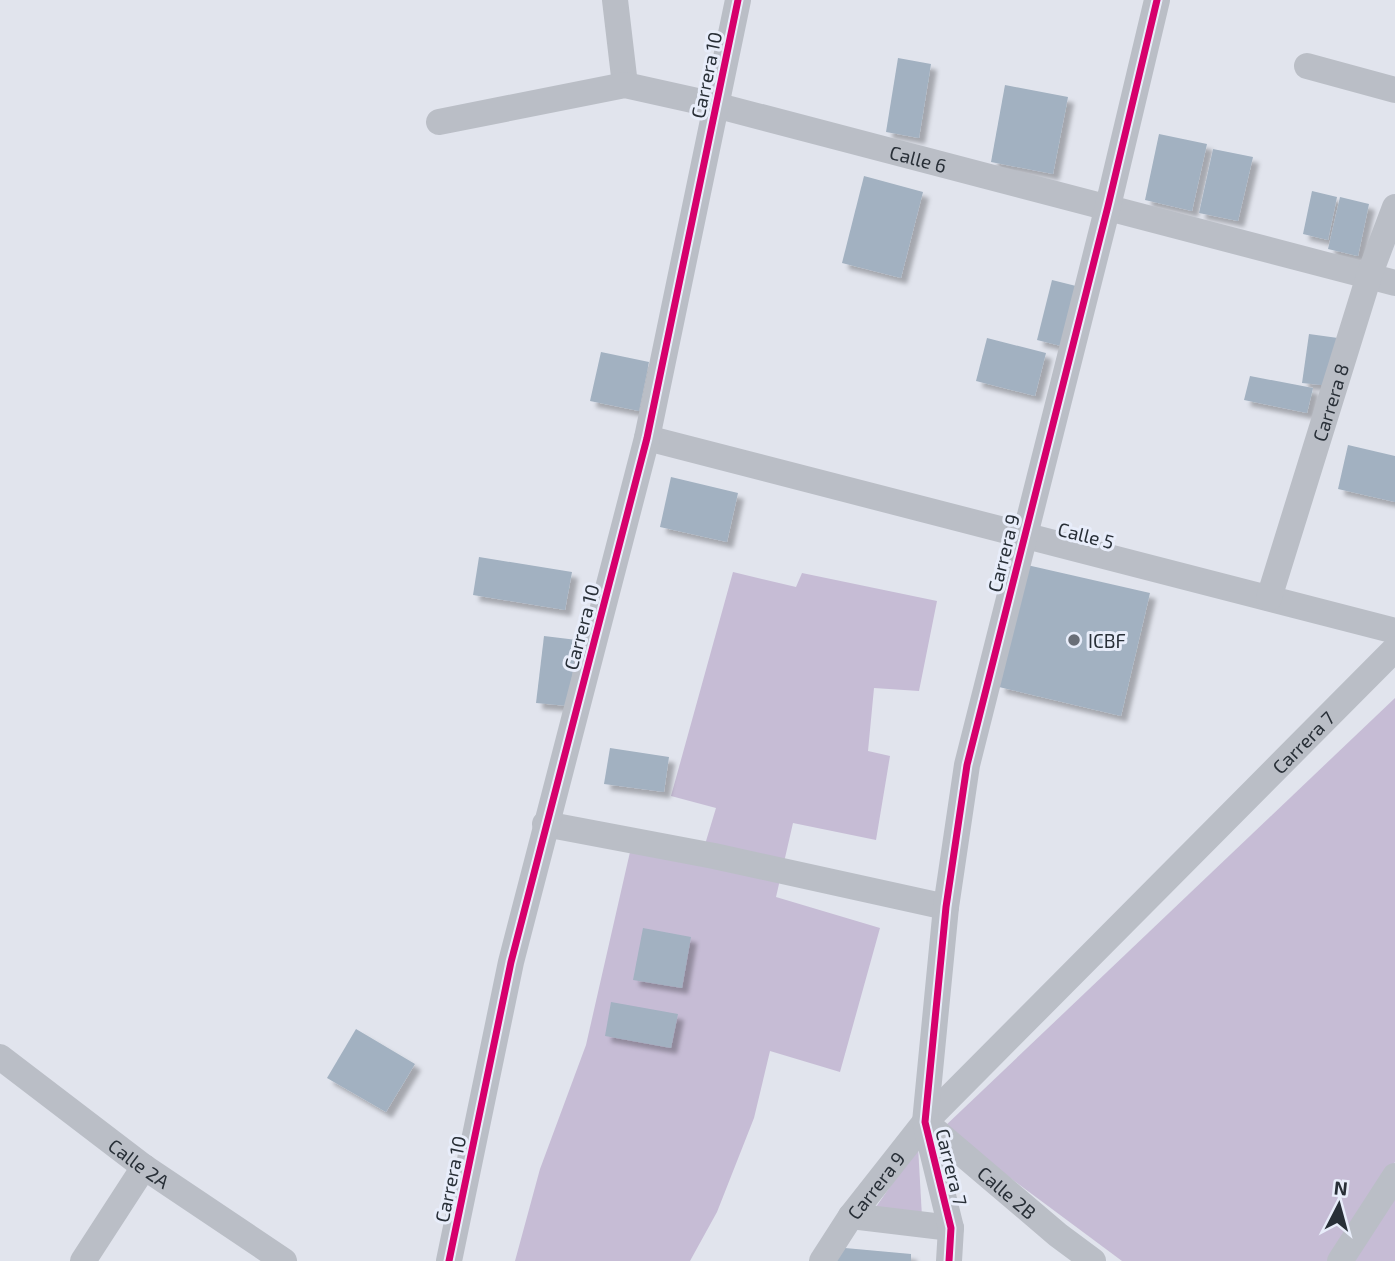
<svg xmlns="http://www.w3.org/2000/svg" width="1395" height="1261" font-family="'Exo 2',sans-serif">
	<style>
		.green { fill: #c6bcd5 }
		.building { fill: #a2b1c1; filter: url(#shadow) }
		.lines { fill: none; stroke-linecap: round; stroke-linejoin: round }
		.street { stroke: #babec6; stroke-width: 26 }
		.cycleway-casing { stroke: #e8edfa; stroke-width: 11 }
		.cycleway { stroke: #d6006c; stroke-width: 7 }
		.poi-dot { fill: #696e77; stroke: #e8edfa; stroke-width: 2.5 }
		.labels { text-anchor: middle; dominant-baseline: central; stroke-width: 6; stroke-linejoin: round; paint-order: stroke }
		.street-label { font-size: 19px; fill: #282f37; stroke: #e8edfa }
		.poi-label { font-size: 19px; fill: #282f37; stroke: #e8edfa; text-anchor: start }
	</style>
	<defs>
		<filter id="shadow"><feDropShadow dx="6" dy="6" stdDeviation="2" flood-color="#0004"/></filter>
	</defs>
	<rect width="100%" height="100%" fill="#e1e4ed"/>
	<g class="green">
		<path d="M 733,572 L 796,587 L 802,573 L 937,601 L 919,691 L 874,688 L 868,751 L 890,756 L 876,840 L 793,823 L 776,897 L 880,928 L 840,1072 L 770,1051 L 754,1118 L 717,1212 L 690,1261 L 515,1261 L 540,1169 L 586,1045 L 630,852 L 700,861 L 716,808 L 671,796 Z"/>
		<path d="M 1395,698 L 1395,1162 L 1331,1261 L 1122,1261 L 943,1128 Z"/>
		<path d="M 918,1146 L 922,1217 L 874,1210 Z"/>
		<path d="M 1395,1192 L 1395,1261 L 1350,1261 Z"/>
	</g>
	<g class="building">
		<path d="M 898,58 L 931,64 L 919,138 L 886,132 Z"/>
		<path d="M 1005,85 L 1068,97 L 1053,174 L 991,162 Z"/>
		<path d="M 1159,134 L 1207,144 L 1192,211 L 1145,200 Z"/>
		<path d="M 1213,149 L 1253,157 L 1238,221 L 1199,213 Z"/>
		<path d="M 864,176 L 923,192 L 901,278 L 842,263 Z"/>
		<path d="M 1312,191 L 1337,197 L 1328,240 L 1303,234 Z"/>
		<path d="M 1340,197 L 1369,204 L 1358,256 L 1328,249 Z"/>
		<path d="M 1052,280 L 1076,286 L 1061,346 L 1037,340 Z"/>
		<path d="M 1309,334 L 1338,338 L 1331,386 L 1302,383 Z"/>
		<path d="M 987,338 L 1046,353 L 1035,396 L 976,381 Z"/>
		<path d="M 601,352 L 649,362 L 639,411 L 590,401 Z"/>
		<path d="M 1250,376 L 1313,388 L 1307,413 L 1244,400 Z"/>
		<path d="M 1348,445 L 1395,456 L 1395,502 L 1338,489 Z"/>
		<path d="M 671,477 L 738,493 L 727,542 L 660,527 Z"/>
		<path d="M 479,557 L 572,572 L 565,610 L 473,595 Z"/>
		<path d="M 1027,565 L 1150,593 L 1121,716 L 999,687 Z"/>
		<path d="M 544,636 L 577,640 L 568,706 L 536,703 Z"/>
		<path d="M 610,748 L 669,757 L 664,792 L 604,784 Z"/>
		<path d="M 643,928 L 691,937 L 682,988 L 633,980 Z"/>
		<path d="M 611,1002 L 678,1014 L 671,1048 L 605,1036 Z"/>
		<path d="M 356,1029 L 415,1064 L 386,1112 L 327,1078 Z"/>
		<path d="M 845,1248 L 911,1254 L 911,1261 L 836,1261 Z"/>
	</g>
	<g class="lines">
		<g class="street">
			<path d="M 615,0 L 625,85"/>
			<path d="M 1307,66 L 1395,90"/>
			<path id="s1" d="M 439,122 L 625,85 L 715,105 L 1395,283"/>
			<path d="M 647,438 L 1395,631"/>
			<path id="s2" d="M 1269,598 L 1369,276 L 1395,207"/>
			<path d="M 545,824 L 714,856 L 946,907"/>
			<path id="s3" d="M 0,1057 L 144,1167 L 284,1261"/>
			<path id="s4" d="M 925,1122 L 1058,1235 L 1093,1261"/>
			<path d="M 851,1216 L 951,1228"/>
			<path d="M 83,1261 L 144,1167"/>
			<path d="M 449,1261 L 511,962 L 647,438 L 738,0"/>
			<path id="s5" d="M 822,1261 L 851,1216 L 925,1122 L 1395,649"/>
			<path d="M 949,1261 L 951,1228 L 925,1122 L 946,907 L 967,765 L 1108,206 L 1157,0"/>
			<path d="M 1340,1261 L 1395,1176"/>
		</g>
		<g class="cycleway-casing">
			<g id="cycleway">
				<path d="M 449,1261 L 511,962 L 647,438 L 738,0"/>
				<path d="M 949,1261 L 951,1228 L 925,1122 L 946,907 L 967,765 L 1108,206 L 1157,0"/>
			</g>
		</g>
		<use href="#cycleway" class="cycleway"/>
	</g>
	<circle class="poi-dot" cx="1074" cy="640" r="7"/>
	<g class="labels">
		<g class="street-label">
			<text transform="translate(706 75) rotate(-78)">Carrera 10</text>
			<text stroke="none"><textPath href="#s1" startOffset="492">Calle 6</textPath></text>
			<text stroke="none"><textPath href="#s2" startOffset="205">Carrera 8</textPath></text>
			<text transform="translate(1086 535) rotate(14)">Calle 5</text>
			<text transform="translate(1003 553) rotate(-76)">Carrera 9</text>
			<text transform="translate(581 627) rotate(-75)">Carrera 10</text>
			<text stroke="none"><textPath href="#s5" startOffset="709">Carrera 7</textPath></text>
			<text stroke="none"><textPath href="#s3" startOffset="175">Calle 2A</textPath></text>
			<text transform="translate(952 1167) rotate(76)">Carrera 7</text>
			<text transform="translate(450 1179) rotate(-78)">Carrera 10</text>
			<text stroke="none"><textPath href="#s5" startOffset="93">Carrera 9</textPath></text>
			<text stroke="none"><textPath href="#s4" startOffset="108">Calle 2B</textPath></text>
		</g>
		<g class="poi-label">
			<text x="1088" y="640">ICBF</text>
		</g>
	</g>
	<g transform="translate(1339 1205) rotate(6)" stroke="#e8edfa" stroke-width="5" paint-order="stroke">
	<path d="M0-5L12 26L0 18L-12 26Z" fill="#282f37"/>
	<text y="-10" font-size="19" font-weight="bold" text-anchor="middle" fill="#282f37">N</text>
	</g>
</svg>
